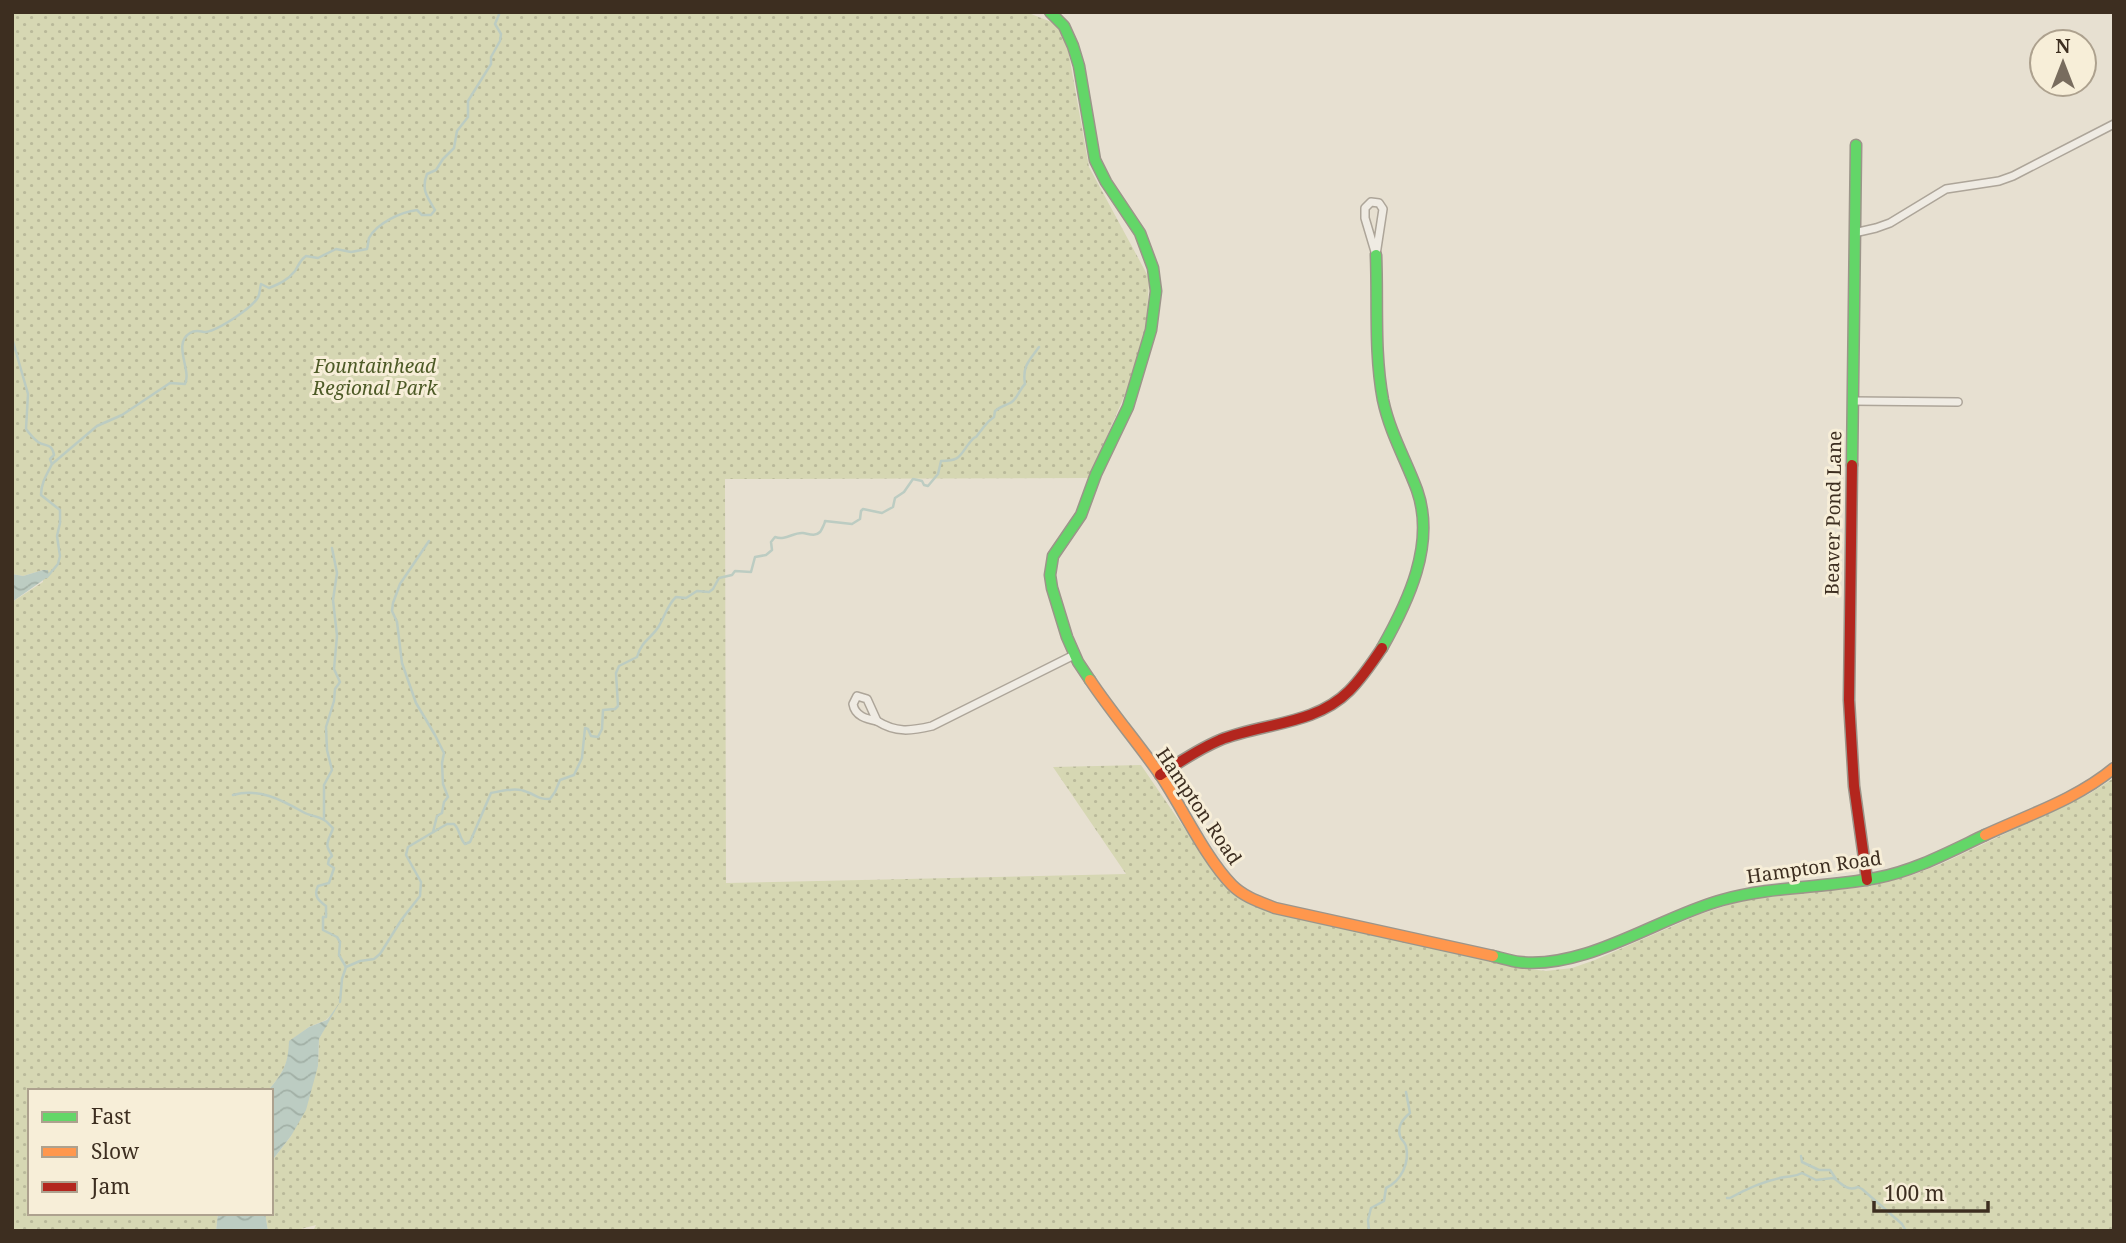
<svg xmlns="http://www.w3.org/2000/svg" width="2126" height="1243" font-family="'Noto Serif',serif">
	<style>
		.park { fill: url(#park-dots) }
		.water { fill: url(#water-waves) }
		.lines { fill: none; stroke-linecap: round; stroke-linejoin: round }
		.stream { stroke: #bcccc2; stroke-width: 2.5 }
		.street-casing { stroke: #ada599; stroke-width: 10 }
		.fast-casing { stroke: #9c958a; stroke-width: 13 }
		.slow-casing { stroke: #9c958a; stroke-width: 13 }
		.jam-casing { stroke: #9c958a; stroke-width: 13 }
		.street { stroke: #efebe3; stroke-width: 7 }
		.fast { stroke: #63d668; stroke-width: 10 }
		.slow { stroke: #ff974d; stroke-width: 10 }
		.jam { stroke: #b3261e; stroke-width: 10 }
		.labels { text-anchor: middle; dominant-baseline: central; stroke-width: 6; stroke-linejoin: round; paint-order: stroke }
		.park-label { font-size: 19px; font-style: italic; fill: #4d5a26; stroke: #f7eed8 }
		.street-label { font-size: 19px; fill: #3d2e20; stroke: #f7eed8 }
	</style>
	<defs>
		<pattern id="park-dots" width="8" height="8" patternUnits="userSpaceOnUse" patternTransform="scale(1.75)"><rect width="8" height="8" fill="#d6d7b3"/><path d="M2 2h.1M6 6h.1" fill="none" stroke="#b9b99a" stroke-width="1.8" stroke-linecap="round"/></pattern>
		<pattern id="water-waves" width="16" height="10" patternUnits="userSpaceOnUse" patternTransform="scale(1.75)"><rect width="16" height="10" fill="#bcccc2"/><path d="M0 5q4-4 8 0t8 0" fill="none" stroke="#a2b0a6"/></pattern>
	</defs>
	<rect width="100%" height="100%" fill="#e7e0d1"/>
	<path class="park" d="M 12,12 L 1026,12 L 1064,27 L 1089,167 L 1149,278 L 1147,319 L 1142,346 L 1132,378 L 1089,478 L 725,479 L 726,883 L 1126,874 L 1053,767 L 1141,765 L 1219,879 L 1236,896 L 1253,906 L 1269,911 L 1520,968 L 1546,971 L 1572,968 L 1595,960 L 1698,915 L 1734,903 L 1780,894 L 1866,887 L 1912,875 L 1941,864 L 2089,794 L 2114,778 L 2114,1231 L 313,1231 L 316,1225 L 293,1231 L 268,1231 L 265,1213 L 271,1213 L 271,1162 L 291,1136 L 318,1066 L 319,1039 L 331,1015 L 326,1020 L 309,1027 L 290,1041 C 288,1066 283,1072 268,1091 L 30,1091 L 30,1213 L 218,1213 L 216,1231 L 12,1231 L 12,602 L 43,582 L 43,570 L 23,576 L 12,574 Z"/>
	<g class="water">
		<path d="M 43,570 L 48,570 L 49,576 L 12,602 L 12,574 L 23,576 Z"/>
		<path d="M 340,1002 L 319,1039 L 318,1066 L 306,1110 L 291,1136 L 271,1162 L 271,1091 L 268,1091 C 283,1072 288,1066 289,1041 L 309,1027 L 327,1020 Z"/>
		<path d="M 218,1213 L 265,1213 L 268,1231 L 216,1231 Z"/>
	</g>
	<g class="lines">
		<g class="stream">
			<path d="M 12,338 L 28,394 L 26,429 C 29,433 34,439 38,442 C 46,447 52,443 54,455 L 50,459 L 52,464 C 47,474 41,483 41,495 L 60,510 L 60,523 L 57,536 L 60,556 L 58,564 L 47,577"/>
			<path d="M 52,464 L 97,426 L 122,415 L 170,383 L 185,384 C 192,370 172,344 190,333 C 196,329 201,332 206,332 C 218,330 255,307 259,295 C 260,291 260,288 261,284 L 269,288 C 279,284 288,280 295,271 C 299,265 299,261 306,256 L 318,258 L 336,249 L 351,252 L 367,249 C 368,246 368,242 369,238 C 377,223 401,212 417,210 L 422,215 L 431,215 L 435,210 C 427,197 421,189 427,174 L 436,170 L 443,159 L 454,148 L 457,131 L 468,117 L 468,101 L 491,64 L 491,57 L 500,41 L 501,34 L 495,24 L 500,12"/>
			<path d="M 429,541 L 400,584 L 393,603 L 392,611 L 397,622 L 402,663 L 416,703 L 435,735 L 444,753 L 442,763 L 443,784 L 448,797 L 444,802 L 442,813 L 437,816 L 433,832"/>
			<path d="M 233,795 C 259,788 280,799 303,812 C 310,816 318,816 324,820 C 328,822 330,826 333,828 C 332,834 325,842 328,848 C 329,851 331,853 332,856 L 329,859 L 328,864 L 334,868 L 329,883 L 318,886 C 313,896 319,901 326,906 L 326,917 L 323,917 L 323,930 L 337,937 L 340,942 L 339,955 L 346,967"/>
			<path d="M 324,819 L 324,785 L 332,770 L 327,750 L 326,727 L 334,701 L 335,689 L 340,682 L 334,669 L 337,636 L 333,600 L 337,573 L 332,548"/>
			<path d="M 340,1002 L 342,979 L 346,967 L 360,961 L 374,959 L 380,954 L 402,919 L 420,896 L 421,882 L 406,855 L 408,847 L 447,824 L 454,824 C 460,829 459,838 465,844 L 470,842 L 491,793 C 502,791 517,787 527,792 C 538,796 537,799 550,799 L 555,792 L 560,780 L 574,775 L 582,758 L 585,728 L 588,729 L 591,736 L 598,737 L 602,729 L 603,710 L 615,709 L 618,706 L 616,673 L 619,666 L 637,657 C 642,640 651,639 659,626 C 665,616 668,604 676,597 L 686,598 L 697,591 L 709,592 L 713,589 L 719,578 L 732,575 L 735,571 L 751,572 L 755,557 L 766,555 L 772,550 L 771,542 L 775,537 C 786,541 793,532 803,533 C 809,534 815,537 820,532 C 821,531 825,523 825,521 L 852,524 L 860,519 L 861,511 L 863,509 L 882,513 L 893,507 L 895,498 L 904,492 L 913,479 L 922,481 L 924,485 L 928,486 L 938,474 L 941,461 C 962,461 959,455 971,441 C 978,433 973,442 979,433 C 986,425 985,423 994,417 L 995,411 C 1001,406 1004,406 1010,403 C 1017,400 1019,390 1025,384 C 1022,366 1029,361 1039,347"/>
			<path d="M 1801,1156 L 1802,1162 L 1819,1170 L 1830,1170 L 1836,1179"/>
			<path d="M 1727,1198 L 1730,1198 C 1746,1189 1767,1180 1785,1177 C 1792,1176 1795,1177 1802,1173 L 1816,1180 L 1833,1178 C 1842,1183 1847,1192 1858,1187 L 1862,1189 L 1902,1224 L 1906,1231"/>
			<path d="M 1369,1231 L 1368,1220 L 1371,1208 L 1384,1201 L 1386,1188 C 1401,1181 1410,1163 1406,1146 C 1405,1142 1401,1140 1400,1136 C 1397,1126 1403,1119 1410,1113 L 1406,1092"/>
		</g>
		<g class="street-casing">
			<g id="street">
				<path d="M 1371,202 L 1379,203 L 1383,209 L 1376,255 L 1365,218 L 1365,208 Z"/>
				<path d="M 1854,233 L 1876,228 L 1890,223 L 1946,189 L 1999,181 L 2013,176 L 2114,124"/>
				<path d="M 1852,401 L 1958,402"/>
				<path d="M 857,696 L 867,699 L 877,721 C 866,719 855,716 853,704 Z"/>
				<path d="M 877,721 C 896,733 911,731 932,726 L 1074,655"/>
			</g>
		</g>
		<g class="fast-casing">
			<g id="fast">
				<path d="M 1050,12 L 1064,26 L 1073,46 L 1079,66 L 1095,160 L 1106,182 L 1140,233 L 1153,268 L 1156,291 L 1151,330 L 1128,407 L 1096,474 L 1081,515 L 1053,556 L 1050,575 L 1052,588 L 1067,637 L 1078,662 L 1090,680"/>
				<path d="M 1376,255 C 1378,303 1374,352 1383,400 C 1390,433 1406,460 1417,490 C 1436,544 1408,602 1382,648"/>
				<path d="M 1852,465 L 1856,145"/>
				<path d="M 1493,956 C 1502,958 1511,961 1519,962 C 1586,970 1659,917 1722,900 C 1772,886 1825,888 1876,878 C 1914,871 1949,852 1985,835"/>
			</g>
		</g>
		<g class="slow-casing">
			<g id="slow">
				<path d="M 1090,680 C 1112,713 1138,743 1161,776 C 1183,809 1205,857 1232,885 C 1244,897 1260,902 1275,908 L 1493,956"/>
				<path d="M 1985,835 C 2028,815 2077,799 2114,768"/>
			</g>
		</g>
		<g class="jam-casing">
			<g id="jam">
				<path d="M 1852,465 L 1849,700 L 1854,786 L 1867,880"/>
				<path d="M 1160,775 C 1179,762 1199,749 1220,740 C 1263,723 1315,725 1349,691 C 1362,678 1372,663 1382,648"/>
			</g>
		</g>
		<use href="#street" class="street"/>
		<use href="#fast" class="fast"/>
		<use href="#slow" class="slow"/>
		<use href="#jam" class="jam"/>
	</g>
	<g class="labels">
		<g class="park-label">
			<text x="375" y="366">Fountainhead<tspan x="375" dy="22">Regional Park</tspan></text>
		</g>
		<g class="street-label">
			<text transform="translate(1833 513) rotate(-89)">Beaver Pond Lane</text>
			<text transform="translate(1199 806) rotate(56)">Hampton Road</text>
			<text transform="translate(1814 867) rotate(-8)">Hampton Road</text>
		</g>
	</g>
	<rect width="2126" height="1243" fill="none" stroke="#3d2e20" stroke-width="28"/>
	<rect x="28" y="1089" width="245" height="126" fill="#f7eed8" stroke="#ada18e" stroke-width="2"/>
	<rect x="42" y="1112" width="35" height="10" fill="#63d668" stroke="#ada18e" stroke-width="2"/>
	<text x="91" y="1124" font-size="21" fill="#3d2e20">Fast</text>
	<rect x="42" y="1147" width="35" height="10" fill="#ff974d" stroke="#ada18e" stroke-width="2"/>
	<text x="91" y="1159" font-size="21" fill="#3d2e20">Slow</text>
	<rect x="42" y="1182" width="35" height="10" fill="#b3261e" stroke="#ada18e" stroke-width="2"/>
	<text x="91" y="1194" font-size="21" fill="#3d2e20">Jam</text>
	<g transform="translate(2063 63)"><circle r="33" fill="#f7eed8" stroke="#ada18e" stroke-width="2"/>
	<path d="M0-5L12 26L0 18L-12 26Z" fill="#786c5e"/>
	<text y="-10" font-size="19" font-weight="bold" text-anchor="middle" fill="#3d2e20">N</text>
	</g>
	<path d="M1874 1201v10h114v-10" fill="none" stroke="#3d2e20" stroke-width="3.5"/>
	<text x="1884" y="1201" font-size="21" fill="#3d2e20" stroke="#f7eed8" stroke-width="5" paint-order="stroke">100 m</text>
</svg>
